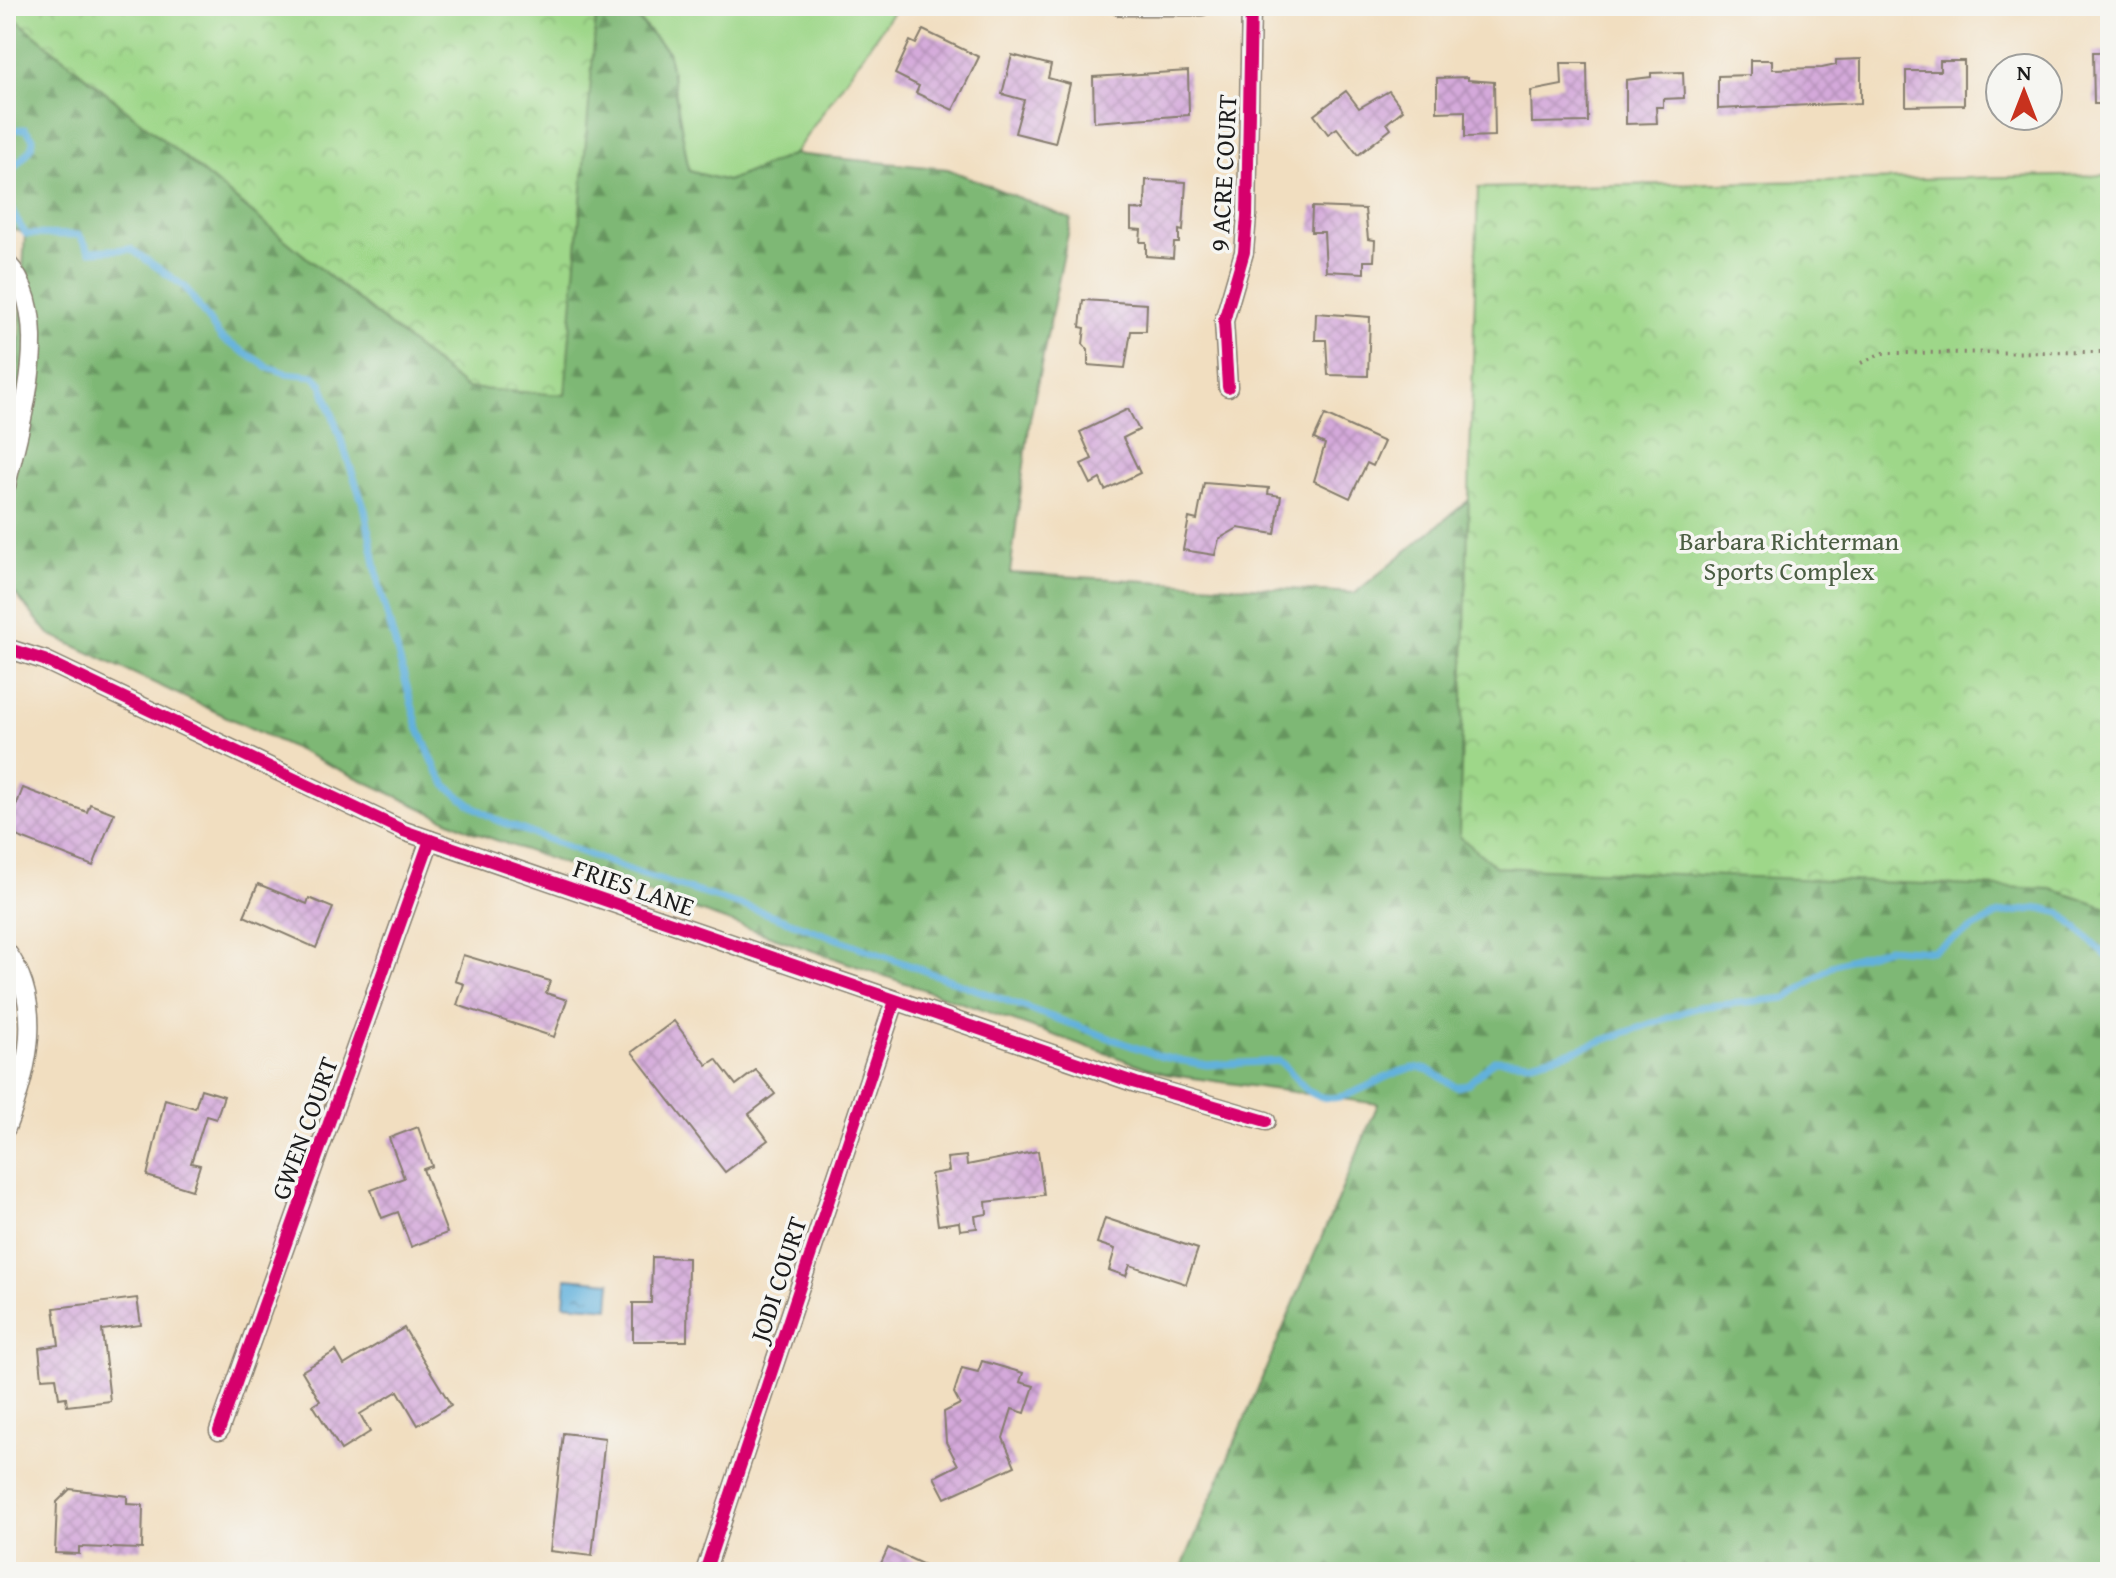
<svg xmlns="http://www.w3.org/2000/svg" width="2116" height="1578" font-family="'Gentium Book Plus',serif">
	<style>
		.grass { fill: #9ed789; stroke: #5d7a52; stroke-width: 2 }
		.forest { fill: url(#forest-firs); stroke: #4d6a48; stroke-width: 2 }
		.park { fill: url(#park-crowns); stroke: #5d7a52; stroke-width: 2 }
		.water { fill: url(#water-ripples); stroke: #3f667c; stroke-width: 2 }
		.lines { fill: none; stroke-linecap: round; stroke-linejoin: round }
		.stream { stroke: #62b1dc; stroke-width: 7 }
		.building { fill: url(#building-cross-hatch) }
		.minor-casing { stroke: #867d6e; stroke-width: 21 }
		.path { stroke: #867d6e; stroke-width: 4; stroke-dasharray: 2 6; stroke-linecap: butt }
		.minor { stroke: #fff; stroke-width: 18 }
		.cycleway-casing { stroke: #f6f6f2; stroke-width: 17 }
		.cycleway { stroke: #d6006c; stroke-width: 12 }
		.labels { text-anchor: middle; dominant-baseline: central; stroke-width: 7; stroke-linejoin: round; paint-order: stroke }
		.street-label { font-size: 26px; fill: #1c1c1c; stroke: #f6f6f2 }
		.park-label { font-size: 26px; fill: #4a5d42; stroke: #f6f6f2 }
	</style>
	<defs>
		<pattern id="forest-firs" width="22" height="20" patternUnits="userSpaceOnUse" patternTransform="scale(2)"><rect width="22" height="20" fill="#7eb875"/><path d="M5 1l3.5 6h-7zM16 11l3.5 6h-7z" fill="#66955f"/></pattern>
		<pattern id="park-crowns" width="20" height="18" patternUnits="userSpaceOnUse" patternTransform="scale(2)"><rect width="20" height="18" fill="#9ed789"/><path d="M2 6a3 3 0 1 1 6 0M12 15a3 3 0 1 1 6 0" fill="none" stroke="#88b876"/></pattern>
		<pattern id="water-ripples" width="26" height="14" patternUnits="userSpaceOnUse" patternTransform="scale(2)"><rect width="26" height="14" fill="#62b1dc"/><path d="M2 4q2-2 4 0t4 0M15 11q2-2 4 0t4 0" fill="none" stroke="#508fb2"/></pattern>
		<pattern id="building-cross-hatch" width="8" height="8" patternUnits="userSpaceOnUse" patternTransform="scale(2)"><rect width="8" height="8" fill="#d4a9da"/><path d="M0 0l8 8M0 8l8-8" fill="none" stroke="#b591ba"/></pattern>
	</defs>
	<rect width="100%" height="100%" fill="#f6f6f2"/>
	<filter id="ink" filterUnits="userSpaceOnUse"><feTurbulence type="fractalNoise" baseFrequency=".0125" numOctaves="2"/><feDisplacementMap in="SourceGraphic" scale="16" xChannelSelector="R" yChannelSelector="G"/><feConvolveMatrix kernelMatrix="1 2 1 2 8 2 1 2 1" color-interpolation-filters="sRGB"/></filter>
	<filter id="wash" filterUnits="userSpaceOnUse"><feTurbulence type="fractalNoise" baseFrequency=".006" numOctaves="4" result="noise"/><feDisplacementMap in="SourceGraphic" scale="32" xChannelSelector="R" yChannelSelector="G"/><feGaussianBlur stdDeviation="1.8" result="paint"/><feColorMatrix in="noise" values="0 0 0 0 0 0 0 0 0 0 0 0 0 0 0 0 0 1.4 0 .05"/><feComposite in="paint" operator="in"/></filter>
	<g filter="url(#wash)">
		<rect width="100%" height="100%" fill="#f1dec0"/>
		<path class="grass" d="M 626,6 L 897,6 L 794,154 L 727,182 L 688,171 L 668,52 Z"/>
		<path class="forest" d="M 541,6 L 626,6 L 668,52 L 689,171 L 727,181 L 794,154 L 948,169 L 1071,219 L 1030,419 L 1010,573 L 1355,593 L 1469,500 L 1459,835 L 2052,889 L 2110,909 L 2110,1572 L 1180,1572 L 1378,1104 L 1165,1074 L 473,832 L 49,634 L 6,583 L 25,234 L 6,226 L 6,14 L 17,20 L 466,388 Z"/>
		<g class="park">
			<path d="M 6,6 L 597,6 L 565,395 L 466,388 L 17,20 L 6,14 Z"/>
			<path d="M 2110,175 L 2110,909 L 2052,889 L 1496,867 L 1459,836 L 1478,188 Z"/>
		</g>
		<path class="water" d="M 566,1278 L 611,1282 L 609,1308 L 564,1304 Z"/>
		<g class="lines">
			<path class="stream" d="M 6,130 L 25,129 L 33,138 C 34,152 20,158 13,169 C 1,189 13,218 26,234 L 79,235 L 90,251 L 131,249 L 185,287 L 221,338 L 268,367 L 286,373 L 314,376 L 322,384 L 365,510 L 379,585 L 418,727 L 437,771 L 447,786 L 471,805 L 496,820 L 640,874 L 763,912 L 1162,1057 L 1207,1065 L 1279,1061 C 1291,1070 1299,1085 1310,1092 C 1343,1114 1384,1068 1418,1068 C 1433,1068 1443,1081 1457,1087 L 1468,1084 L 1494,1060 L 1532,1062 L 1573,1051 L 1698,1007 L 1787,998 L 1835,964 L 1887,948 L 1932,951 L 1999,914 L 2041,908 L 2061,913 L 2110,959"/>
		</g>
		<g id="blocks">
			<g class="building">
				<path d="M 923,30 L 979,57 L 953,110 L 916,93 L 919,86 L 895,74 L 910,41 L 916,44 Z"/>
				<path d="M 2093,52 L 2110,52 L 2110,104 L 2094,104 Z"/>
				<path d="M 1012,55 L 1051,65 L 1048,78 L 1070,84 L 1055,143 L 1015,133 L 1024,100 L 1002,94 Z"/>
				<path d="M 1861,59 L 1861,103 L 1718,109 L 1718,76 L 1750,75 L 1750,60 L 1772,60 L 1772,69 L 1822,68 L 1836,65 L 1836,60 Z"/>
				<path d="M 1940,61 L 1964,61 L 1964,105 L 1906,106 L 1906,71 L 1940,71 Z"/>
				<path d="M 1561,63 L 1587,63 L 1588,122 L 1532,123 L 1531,91 L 1562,85 Z"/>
				<path d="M 1188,71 L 1189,115 L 1094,122 L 1093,77 Z"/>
				<path d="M 1683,72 L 1684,98 L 1663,99 L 1663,107 L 1656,107 L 1657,123 L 1626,124 L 1626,80 L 1651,77 L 1651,73 Z"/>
				<path d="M 1468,77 L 1468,80 L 1494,82 L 1495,136 L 1465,137 L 1465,111 L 1437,112 L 1437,78 Z"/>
				<path d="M 1346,91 L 1359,108 L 1389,91 L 1403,110 L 1387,123 L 1391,129 L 1358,155 L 1337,128 L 1328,134 L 1314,115 Z"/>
				<path d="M 1146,180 L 1186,182 L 1183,231 L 1179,230 L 1179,243 L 1174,243 L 1173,258 L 1146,256 L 1146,242 L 1140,242 L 1141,230 L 1131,229 L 1131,209 L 1145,210 Z"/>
				<path d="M 1312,207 L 1365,209 L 1368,239 L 1375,240 L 1374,261 L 1364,261 L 1364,273 L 1326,271 L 1324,232 L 1311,232 Z"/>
				<path d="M 1083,300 L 1147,304 L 1146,331 L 1131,331 L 1125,368 L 1088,365 L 1088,350 L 1083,344 L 1085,328 L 1080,327 Z"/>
				<path d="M 1316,313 L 1370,317 L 1368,376 L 1328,375 L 1326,340 L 1315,340 Z"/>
				<path d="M 1128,409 L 1139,430 L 1123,438 L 1140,473 L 1105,490 L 1100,479 L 1091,484 L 1081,464 L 1092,459 L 1080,432 Z"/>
				<path d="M 1325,415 L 1384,442 L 1373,466 L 1367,463 L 1350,498 L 1314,481 L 1325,444 L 1314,439 Z"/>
				<path d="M 1204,483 L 1269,488 L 1268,494 L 1281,496 L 1275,534 L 1238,528 L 1219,539 L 1215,555 L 1183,550 L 1189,518 L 1197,520 Z"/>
				<path d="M 23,788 L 87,812 L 90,804 L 114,813 L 93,866 L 6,832 Z"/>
				<path d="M 258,884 L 307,904 L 309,898 L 333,908 L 316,948 L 244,916 Z"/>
				<path d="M 463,955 L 550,981 L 546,993 L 567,1000 L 554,1037 L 457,1005 L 464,984 L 455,981 Z"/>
				<path d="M 674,1021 L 707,1065 L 716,1059 L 736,1085 L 756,1070 L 775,1094 L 749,1114 L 768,1140 L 725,1172 L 632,1052 Z"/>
				<path d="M 201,1089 L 224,1096 L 216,1119 L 206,1116 L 191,1163 L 200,1165 L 192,1190 L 147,1176 L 165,1099 L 195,1108 Z"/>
				<path d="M 418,1127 L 432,1166 L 423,1169 L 447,1233 L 411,1247 L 398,1212 L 382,1218 L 371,1190 L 404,1178 L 389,1138 Z"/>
				<path d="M 1038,1151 L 1044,1195 L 986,1202 L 987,1214 L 975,1216 L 977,1228 L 960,1230 L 959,1222 L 938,1225 L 931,1174 L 949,1171 L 947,1158 L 966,1156 L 967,1165 Z"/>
				<path d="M 1105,1218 L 1198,1249 L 1186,1284 L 1130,1265 L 1126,1276 L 1109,1270 L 1115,1249 L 1097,1243 Z"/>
				<path d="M 652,1257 L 688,1258 L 687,1341 L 633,1341 L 633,1303 L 651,1303 Z"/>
				<path d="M 137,1298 L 141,1325 L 102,1330 L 110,1401 L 67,1406 L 66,1397 L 59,1398 L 56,1377 L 42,1378 L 39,1348 L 59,1345 L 54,1308 Z"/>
				<path d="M 404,1328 L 451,1405 L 418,1425 L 398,1391 L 360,1414 L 370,1432 L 341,1450 L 313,1405 L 320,1401 L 302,1371 L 336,1351 L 344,1365 Z"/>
				<path d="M 982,1361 L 1023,1373 L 1020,1382 L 1034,1386 L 1025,1413 L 1012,1409 L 1003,1438 L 1015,1466 L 945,1498 L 934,1477 L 958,1465 L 946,1442 L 944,1412 L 960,1404 L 954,1393 L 962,1368 L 978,1372 Z"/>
				<path d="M 563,1433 L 605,1438 L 592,1556 L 550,1551 Z"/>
				<path d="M 70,1489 L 127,1496 L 127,1504 L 143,1505 L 142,1549 L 79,1547 L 79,1554 L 55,1553 L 57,1502 Z"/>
				<path d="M 888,1548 L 939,1572 L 877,1572 Z"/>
			</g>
		</g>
	</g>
	<g filter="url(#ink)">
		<use href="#blocks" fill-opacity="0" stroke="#867d6e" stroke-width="2"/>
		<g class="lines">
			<g class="minor-casing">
				<g id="minor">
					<path d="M 1120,6 L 1202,6"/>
					<path d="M 6,262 C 57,316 20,422 6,486"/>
					<path d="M 1228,387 L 1224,321 L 1244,252 L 1247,216 L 1251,6"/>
					<path d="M 6,648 L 44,660 L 404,831 L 1136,1083 L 1266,1121"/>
					<path d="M 6,951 C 45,1003 28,1072 6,1128"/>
					<path d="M 219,1431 L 430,840"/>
					<path d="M 705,1572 L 895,1001"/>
				</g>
			</g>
			<path class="path" d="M 1861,363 L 1882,353 L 2110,352"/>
			<use href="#minor" class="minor"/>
			<g class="cycleway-casing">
				<g id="cycleway">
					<path d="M 1228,387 L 1224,321 L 1244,252 L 1247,216 L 1251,6"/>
					<path d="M 6,648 L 44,660 L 404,831 L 1136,1083 L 1266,1121"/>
					<path d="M 219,1431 L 430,840"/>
					<path d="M 705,1572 L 895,1001"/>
				</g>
			</g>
			<use href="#cycleway" class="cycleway"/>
		</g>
	</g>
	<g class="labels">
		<g class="street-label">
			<text transform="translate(1223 173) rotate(-87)">9 ACRE COURT</text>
			<text transform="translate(634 887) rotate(19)">FRIES LANE</text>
			<text transform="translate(304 1128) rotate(-70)">GWEN COURT</text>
			<text transform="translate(778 1279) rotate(-72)">JODI COURT</text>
		</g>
		<g class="park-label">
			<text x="1789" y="540">Barbara Richterman<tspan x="1789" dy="30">Sports Complex</tspan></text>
		</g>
	</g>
	<rect width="2116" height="1578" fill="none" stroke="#f6f6f2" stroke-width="32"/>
	<g transform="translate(2024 92)"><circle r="38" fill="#f6f6f2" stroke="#9f9f9c" stroke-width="2"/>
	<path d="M0-6L14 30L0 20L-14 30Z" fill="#c8321e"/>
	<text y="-12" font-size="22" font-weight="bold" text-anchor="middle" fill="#1c1c1c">N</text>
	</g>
</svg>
